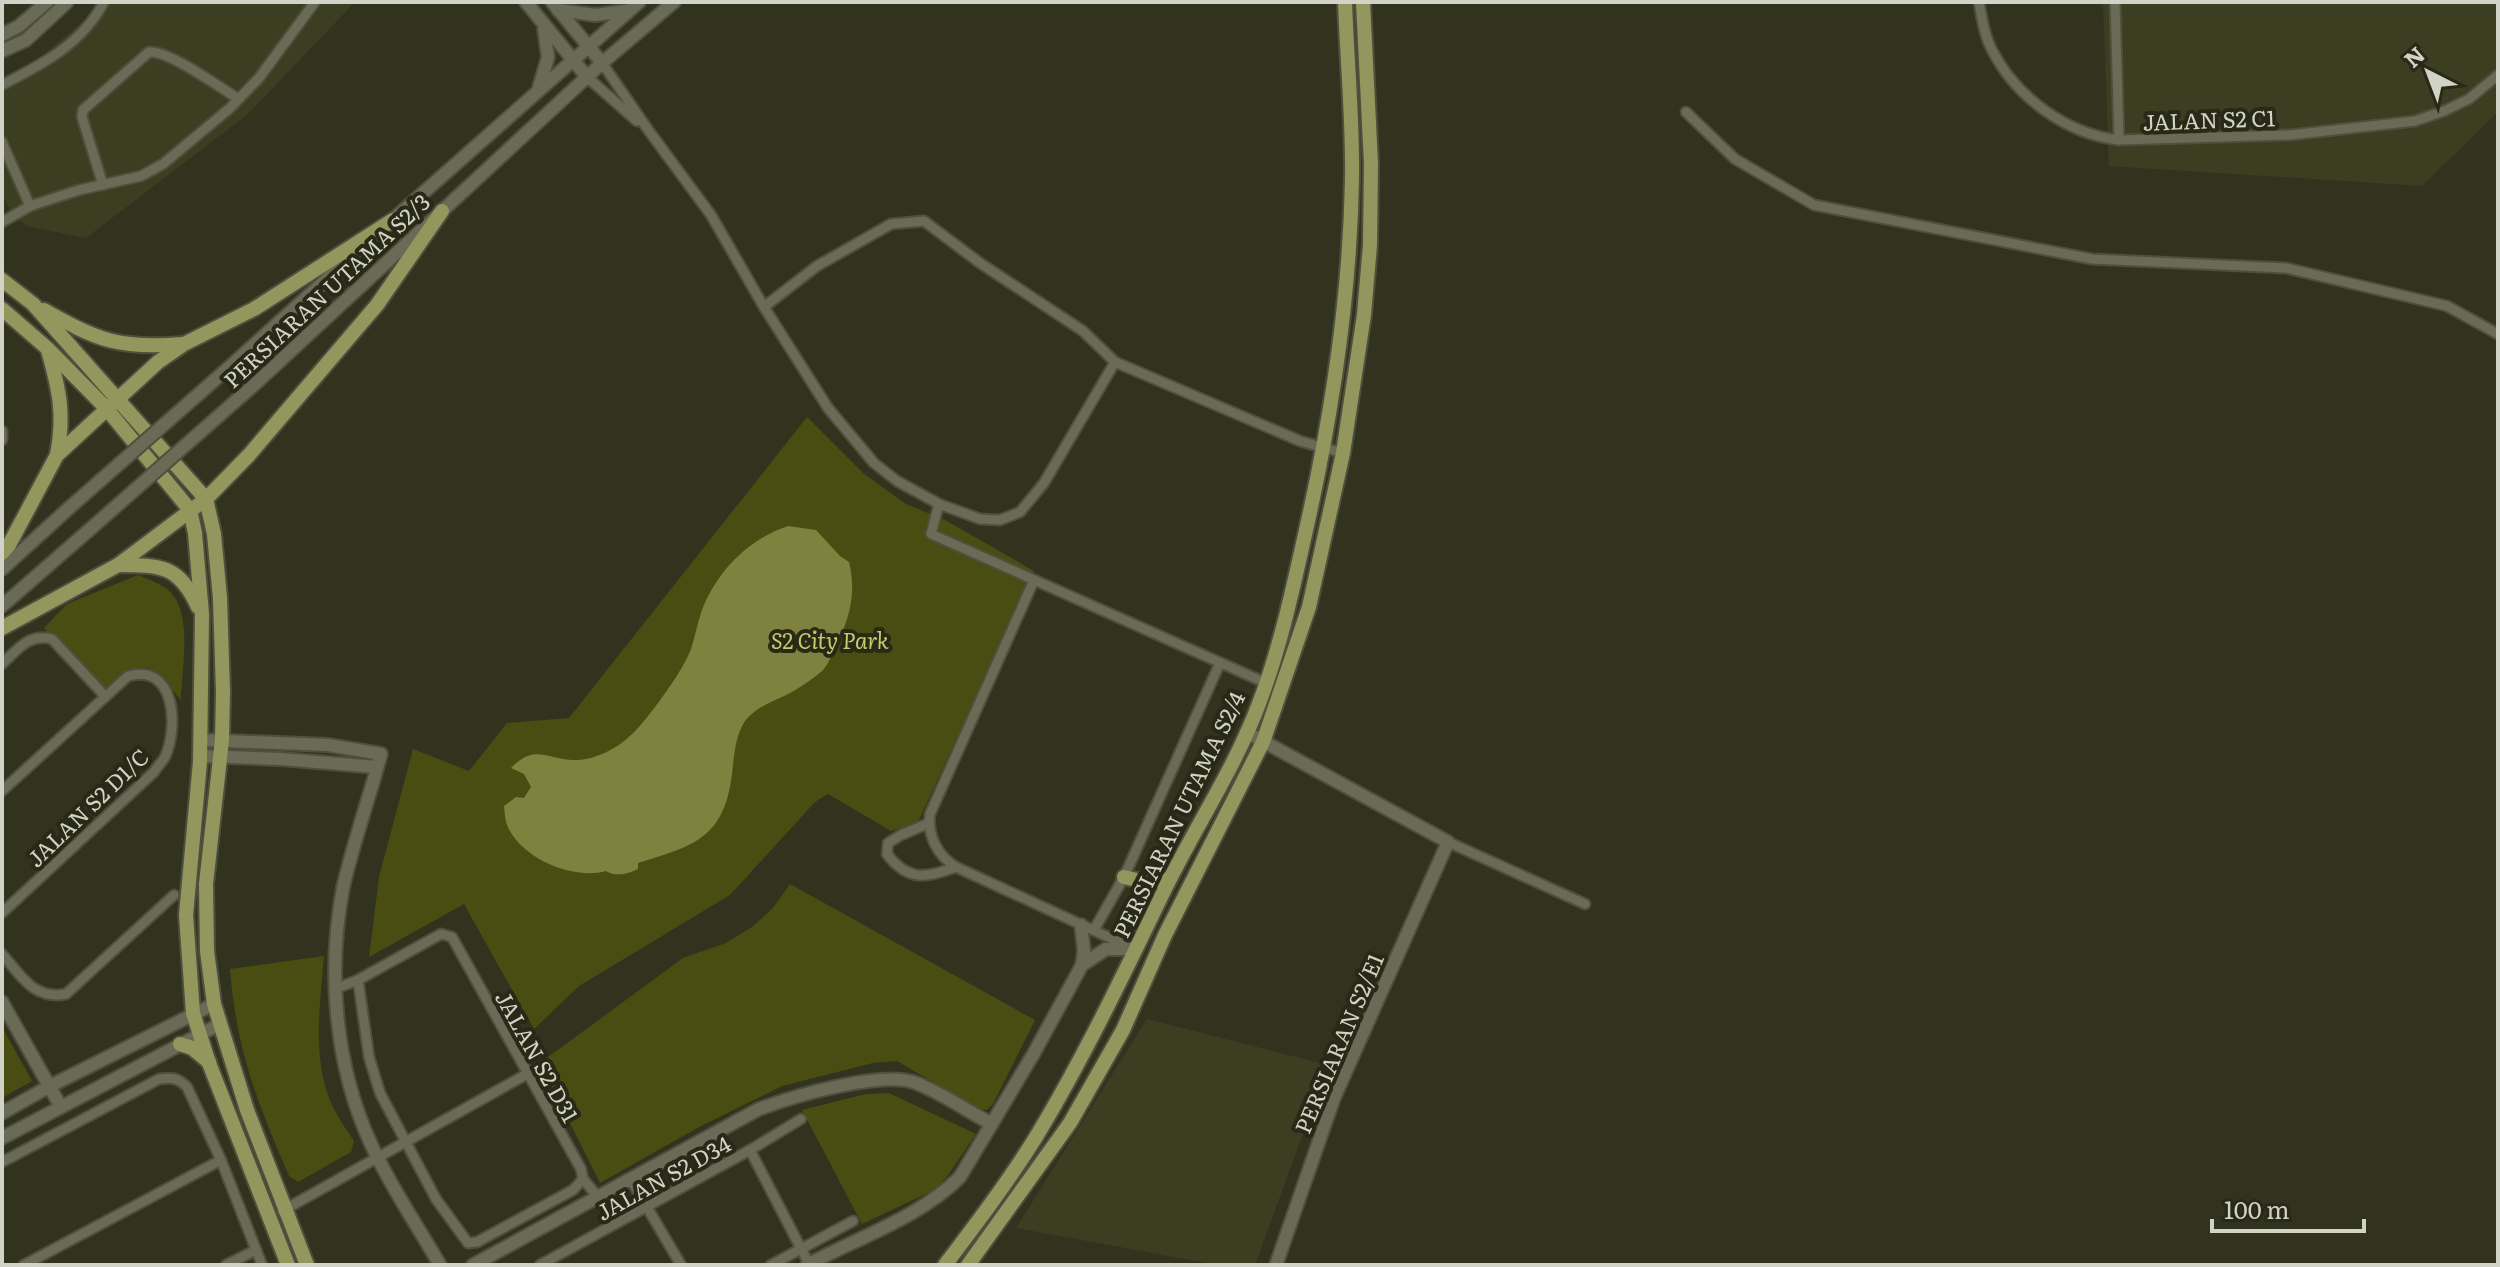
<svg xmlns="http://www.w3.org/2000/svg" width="2500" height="1267" font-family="Literata,serif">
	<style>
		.built { fill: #3c3e22 }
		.green { fill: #4a4d11 }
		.water { fill: #7f823f }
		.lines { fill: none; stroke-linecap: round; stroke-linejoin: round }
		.street-casing { stroke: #4e4f3d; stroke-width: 13 }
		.secondary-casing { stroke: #4e4f3d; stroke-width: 16 }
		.primary-casing { stroke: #4e4f3d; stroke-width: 18 }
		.street { stroke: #6a6b56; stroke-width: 9 }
		.secondary { stroke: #6a6b56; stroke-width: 12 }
		.primary { stroke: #93975d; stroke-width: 14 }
		.secondary-bridge-casing { stroke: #4e4f3d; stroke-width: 16; stroke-linecap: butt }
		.secondary-bridge { stroke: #6a6b56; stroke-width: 12 }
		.labels { text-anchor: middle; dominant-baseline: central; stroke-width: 8; stroke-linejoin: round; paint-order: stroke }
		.street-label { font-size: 22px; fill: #d2d3c7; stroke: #282916 }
		.park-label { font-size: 22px; font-style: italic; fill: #c6cb6b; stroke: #282916 }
	</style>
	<rect width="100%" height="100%" fill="#32331f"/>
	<g class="built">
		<path d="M 100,2 L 355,2 L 248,114 L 86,238 L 27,226 L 14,216 L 2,196 L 2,80 L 36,61 L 93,13 Z"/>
		<path d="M 2103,2 L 2498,2 L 2498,112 L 2422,186 L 2109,166 Z"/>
		<path d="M 1147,1019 L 1328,1065 L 1255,1265 L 1218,1265 L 1016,1228 Z"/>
	</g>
	<g class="green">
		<path d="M 807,417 L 863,473 L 906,504 L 945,520 L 1034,571 L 917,824 L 891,831 L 828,794 L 815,802 L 730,895 L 579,986 L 534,1029 L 464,904 L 369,957 L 379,877 L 413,749 L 469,771 L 507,723 L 569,718 Z"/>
		<path d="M 138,575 C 147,579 159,583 167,589 C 194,610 182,670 181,700 C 149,660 145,658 103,689 L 44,628 L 67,604 Z"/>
		<path d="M 790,884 L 1035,1020 L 993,1104 L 987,1110 L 979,1109 L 897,1061 L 873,1063 L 782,1086 L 699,1127 L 600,1183 L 540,1063 L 683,958 L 726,943 L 752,927 L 773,908 Z"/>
		<path d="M 324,956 C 320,1005 311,1064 334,1109 C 340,1120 347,1131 354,1141 L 351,1152 L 298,1182 L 289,1176 C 258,1104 236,1049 230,969 Z"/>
		<path d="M 2,1027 L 32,1081 L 2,1098 Z"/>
		<path d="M 889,1093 L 976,1134 L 946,1178 L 934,1190 L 862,1224 L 802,1110 L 866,1094 Z"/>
	</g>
	<path class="water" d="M 788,526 L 816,530 L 840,556 L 849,562 C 857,595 849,620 834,650 C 831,657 827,666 822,671 C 815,677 805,684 797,689 C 780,700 758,704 745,721 C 735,736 734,757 732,774 C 724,839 693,846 638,863 L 638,869 C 629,874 614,877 606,871 C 574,880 526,860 510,831 C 505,823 505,815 504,806 L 516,797 L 524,798 L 531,787 L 524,774 L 511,768 C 534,744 545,758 572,760 C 596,761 621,747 637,729 C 652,713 684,669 691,649 C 695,637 697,625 701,613 C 715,573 748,539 788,526 Z"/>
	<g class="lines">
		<g class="street-casing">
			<g id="street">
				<path d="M 1979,2 C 1982,18 1984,35 1992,50 C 2016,97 2066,134 2119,140 L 2290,135 L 2415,121 L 2444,111 L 2469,99 L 2498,75"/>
				<path d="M 2115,2 L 2119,140"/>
				<path d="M 602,63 L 649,131 L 711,215 L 764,307 L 828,408 L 874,463 L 897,481 L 939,504 L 980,519 L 1000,520 L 1020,512 L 1044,483 L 1115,362 L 1300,441 L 1343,453"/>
				<path d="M 587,77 L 637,121"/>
				<path d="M 2,85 C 43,64 82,44 104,2"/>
				<path d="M 1686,112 L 1735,159 L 1814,205 L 2092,259 L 2286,268 L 2447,306 L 2498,334"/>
				<path d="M 2,142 L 30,206 L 79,190 L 141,176 L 163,164 L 230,108 L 259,78 L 315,2"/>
				<path d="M 103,185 L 82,117 L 83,110 L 149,52 C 169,50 220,88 239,99"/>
				<path d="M 2,222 L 30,206"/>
				<path d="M 764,307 L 817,266 L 891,224 L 924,221 L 980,263 L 1083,331 L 1115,362"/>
				<path d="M 2,431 L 2,440"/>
				<path d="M 939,504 L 931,534 L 1266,683"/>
				<path d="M 1034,580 L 930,814 C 927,836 938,856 956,867 L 1132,948"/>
				<path d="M 2,664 C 18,649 29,633 52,639 L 105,696"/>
				<path d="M 2,791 L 128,676 C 175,663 179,726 165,757 C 162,762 157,767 154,772 L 2,913"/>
				<path d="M 929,823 L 901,835 L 888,843 L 887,854 C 908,882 927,878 956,867"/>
				<path d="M 1448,842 L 1585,904"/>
				<path d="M 1094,930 L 1124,877 L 1220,663"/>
				<path d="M 2,954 C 22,976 33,1000 66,994 L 174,895"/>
				<path d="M 358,980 L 369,1057 L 380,1093 L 436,1199 L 468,1243 L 477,1242 L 573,1190 L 583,1179"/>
				<path d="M 337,988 L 358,980 L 441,934 L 452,937 L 581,1169 L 583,1179 L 598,1197"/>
				<path d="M 750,1150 L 809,1264"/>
				<path d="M 2,1162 L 159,1079 C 172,1077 178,1078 187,1087 L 221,1160 L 262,1265"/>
				<path d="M 631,1180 L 681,1265"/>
				<path d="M 282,1211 L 527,1074"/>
				<path d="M 24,1265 L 221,1160"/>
				<path d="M 226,1265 L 256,1250"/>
				<path d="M 540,1265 L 750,1150 L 801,1119"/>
				<path d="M 771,1265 L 853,1221"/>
			</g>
		</g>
		<g class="secondary-casing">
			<g id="secondary">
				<path d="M 526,2 L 587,77"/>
				<path d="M 552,2 L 602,63"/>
				<path d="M 558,10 L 595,15 L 626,11"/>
				<path d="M 2,35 L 19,26 L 47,2"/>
				<path d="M 2,51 L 26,40 L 67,2"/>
				<path d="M 539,88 L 548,57 L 544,29"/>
				<path d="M 388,224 L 639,2"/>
				<path d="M 234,363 L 371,239"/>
				<path d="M 255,384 L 602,63 L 674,2"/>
				<path d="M 2,569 L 69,508"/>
				<path d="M 2,606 L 88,531"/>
				<path d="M 1246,732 L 1448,842 L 1334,1098 L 1276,1265"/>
				<path d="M 201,740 L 328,745 L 381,754 C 369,799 353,843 343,888 C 327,972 335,1066 371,1144 C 390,1186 417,1225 440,1265"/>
				<path d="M 200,756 L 281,759 L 377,767"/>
				<path d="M 1082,965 L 1106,949 L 1136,949"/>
				<path d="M 2,1002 L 61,1107"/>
				<path d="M 2,1113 L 50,1086 L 214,1004"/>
				<path d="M 2,1138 L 218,1025"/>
				<path d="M 473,1265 L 759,1109 C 794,1096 882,1070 916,1083 C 942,1093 967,1111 992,1124"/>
				<path d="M 807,1265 C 857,1238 919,1218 960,1177 L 1034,1053 L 1082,965 L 1084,951 L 1081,925"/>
			</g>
		</g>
		<g class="primary-casing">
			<g id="primary">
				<path d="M 2,280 L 33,304 L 206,499 L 214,534 L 220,598 L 223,692 L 222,740 L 206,884 L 207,951 L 214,1004 L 247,1110 L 307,1265"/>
				<path d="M 2,309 L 47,348 L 106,408 L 190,510 L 195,533 L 202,614 L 200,762 L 186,915 L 193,1013 L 209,1063 L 288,1265"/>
				<path d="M 44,310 C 99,341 119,349 183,344"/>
				<path d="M 48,350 C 59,389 65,414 57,455"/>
				<path d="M 2,553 L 9,545 L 57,455 L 158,362 L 184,344 L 254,309 L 393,220"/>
				<path d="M 118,565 C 161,565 179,565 198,607"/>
				<path d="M 2,628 L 118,565 L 206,499 L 249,455 L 377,305 L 442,211"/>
				<path d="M 1124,877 L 1145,882 L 1169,879"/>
				<path d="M 180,1044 L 192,1048 L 209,1062"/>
				<path d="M 945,1265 C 977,1223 1008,1182 1036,1137 C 1082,1061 1123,976 1162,895 C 1193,830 1235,769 1260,701 C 1281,645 1293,588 1306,530 C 1332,415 1350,297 1352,179 C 1353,120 1347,61 1345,2"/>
				<path d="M 968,1265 L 1070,1123 L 1123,1030 L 1165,935 L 1263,742 L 1309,607 L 1343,453 L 1364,315 L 1370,245 L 1371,164 L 1363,2"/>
			</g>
		</g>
		<use href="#street" class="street"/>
		<use href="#secondary" class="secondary"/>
		<use href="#primary" class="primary"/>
		<g class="secondary-bridge-casing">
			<g id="secondary-bridge">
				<path d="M 69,508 L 234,363"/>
				<path d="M 88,531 L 255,384"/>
			</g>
		</g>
		<use href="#secondary-bridge" class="secondary-bridge"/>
	</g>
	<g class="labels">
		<g class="street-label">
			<text transform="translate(2209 119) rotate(-2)">JALAN S2 C1</text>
			<text transform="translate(326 290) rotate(-43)">PERSIARAN UTAMA S2/3</text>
			<text transform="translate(87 807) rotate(-44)">JALAN S2 D1/C</text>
			<text transform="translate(1178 814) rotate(-64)">PERSIARAN UTAMA S2/4</text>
			<text transform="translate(1338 1043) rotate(-67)">PERSIARAN S2/E1</text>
			<text transform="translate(538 1056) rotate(61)">JALAN S2 D31</text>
			<text transform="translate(663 1177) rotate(-29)">JALAN S2 D34</text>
		</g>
		<g class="park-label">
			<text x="830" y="639">S2 City Park</text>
		</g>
	</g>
	<rect width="2500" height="1267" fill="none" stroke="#d2d3c7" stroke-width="8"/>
	<g transform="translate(2428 72) rotate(318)" stroke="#282916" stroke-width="6" paint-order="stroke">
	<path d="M0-6L14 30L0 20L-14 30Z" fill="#d2d3c7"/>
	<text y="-12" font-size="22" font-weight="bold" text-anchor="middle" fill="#d2d3c7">N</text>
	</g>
	<path d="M2212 1219v12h152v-12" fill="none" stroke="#d2d3c7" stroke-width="4"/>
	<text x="2224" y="1219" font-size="24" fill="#d2d3c7" stroke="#282916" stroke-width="6" paint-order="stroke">100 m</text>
</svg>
